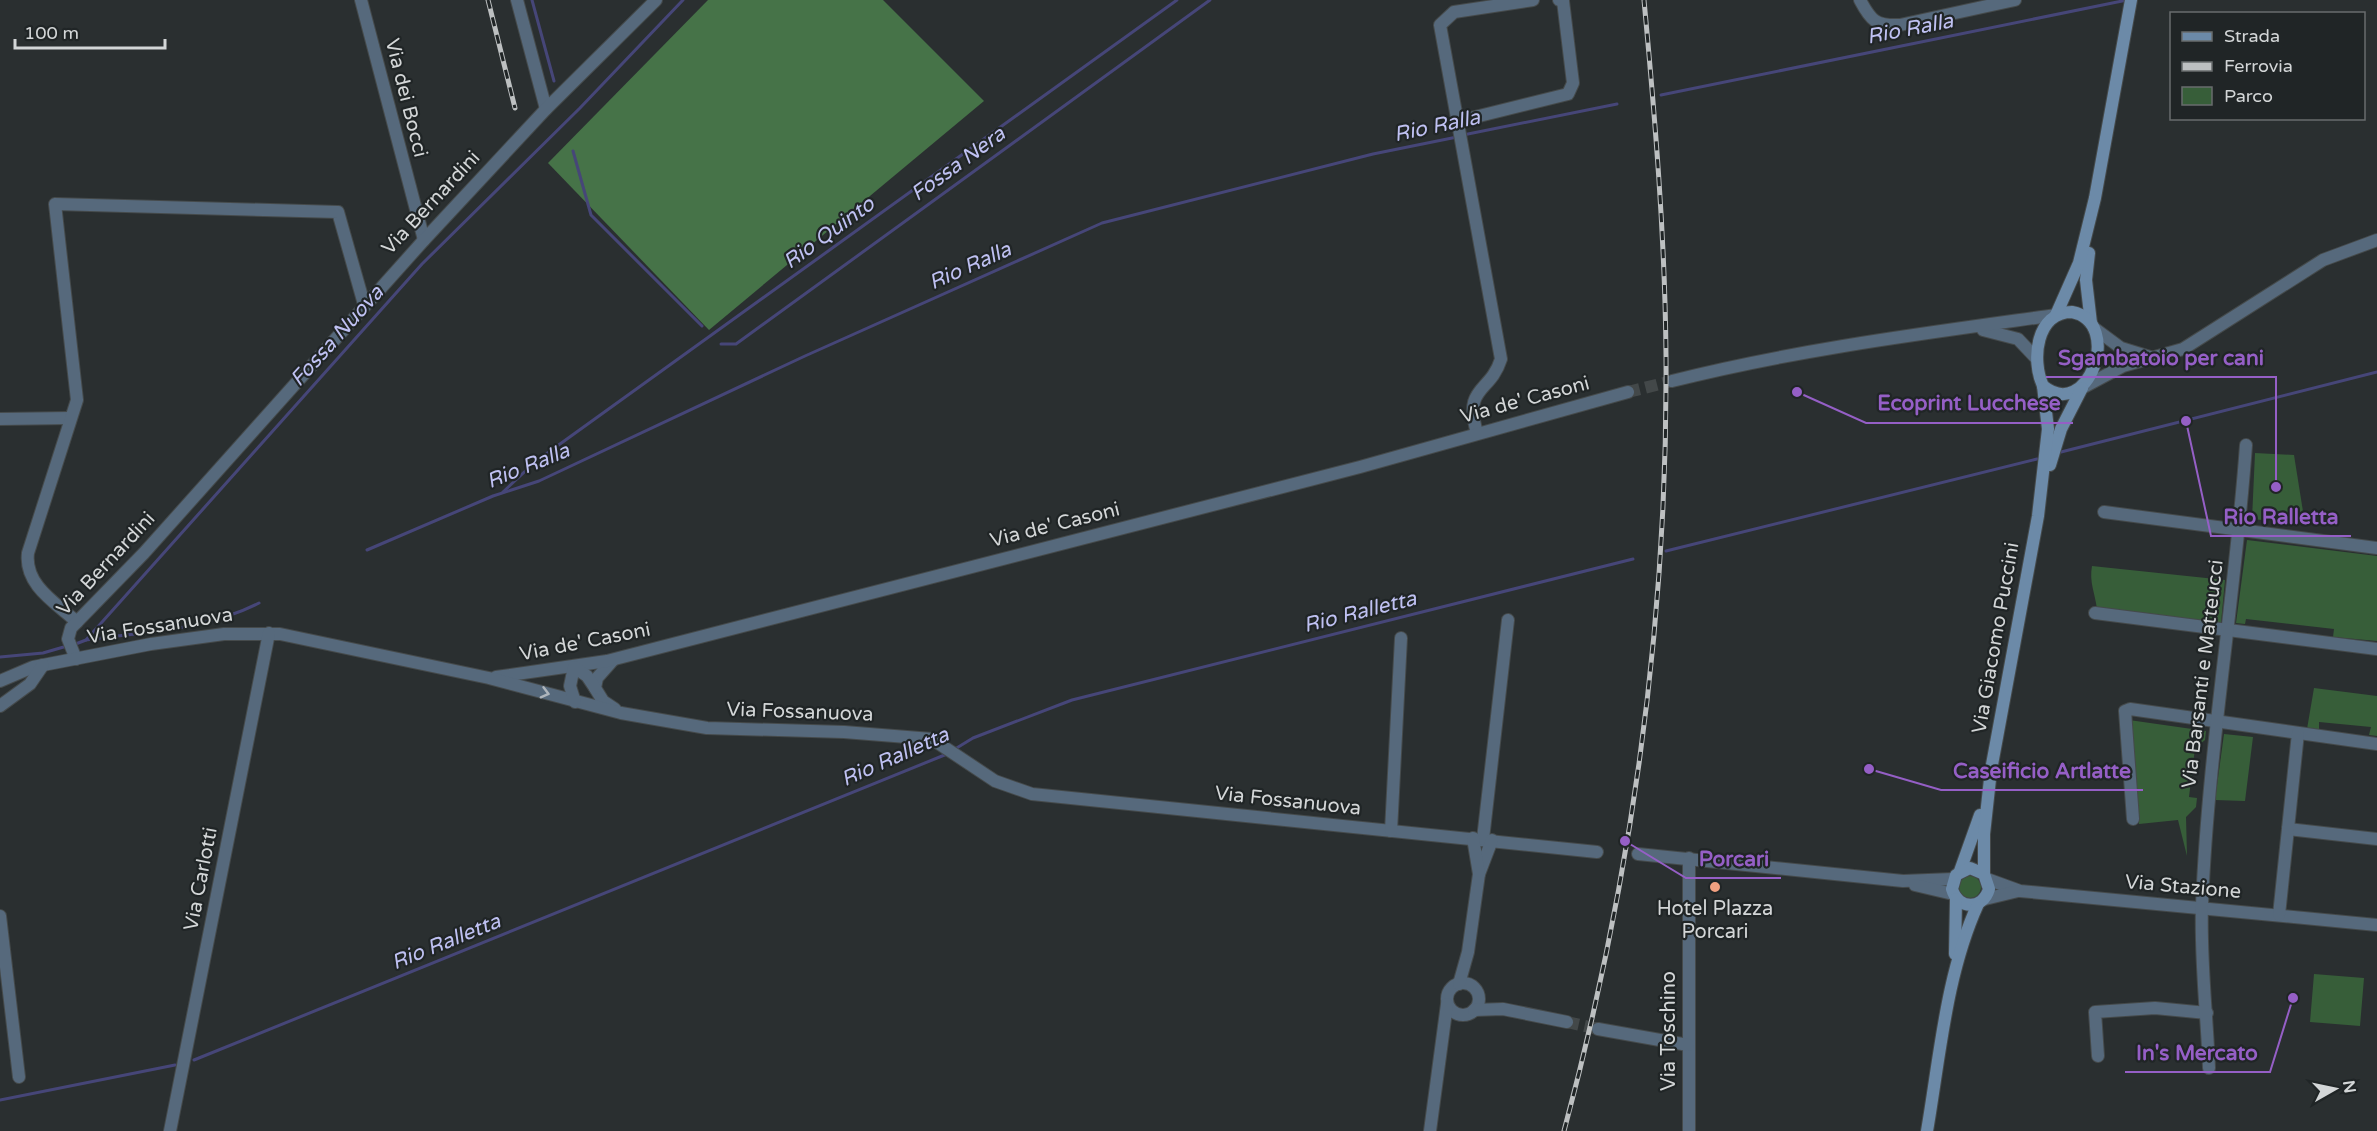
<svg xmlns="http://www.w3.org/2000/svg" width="2377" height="1131" font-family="'Varela Round',sans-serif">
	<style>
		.green { fill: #375e39 }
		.forest { fill: #467348 }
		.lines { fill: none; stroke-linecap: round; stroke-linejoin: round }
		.stream { stroke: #464678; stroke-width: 3 }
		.street-tunnel { stroke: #434849; stroke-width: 12; stroke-dasharray: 12 6; stroke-linecap: butt }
		.street-casing { stroke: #454a4b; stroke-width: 14 }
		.secondary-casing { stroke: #454a4b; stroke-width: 14 }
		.street { stroke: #56697c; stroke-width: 12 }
		.secondary { stroke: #6c8aa8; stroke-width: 12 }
		.rail-casing { stroke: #bdc0c1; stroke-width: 5 }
		.rail { stroke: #202526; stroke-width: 3; stroke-dasharray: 9; stroke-linecap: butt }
		.oneway { stroke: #aeb5bc }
		.poi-dot { fill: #f2a080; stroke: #202526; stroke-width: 2 }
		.labels { text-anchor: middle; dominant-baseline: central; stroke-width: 4.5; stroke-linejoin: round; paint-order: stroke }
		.street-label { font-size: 20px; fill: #d3d6d7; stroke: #202526 }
		.poi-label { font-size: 20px; fill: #d3d6d7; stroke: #202526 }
		.water-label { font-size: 21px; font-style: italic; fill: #bfc1f2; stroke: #202526 }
		.leader { fill: none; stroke: #955fc6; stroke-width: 2 }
		.callout-dot { fill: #955fc6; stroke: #202526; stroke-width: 2 }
		.callout-label { font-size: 21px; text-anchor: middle; font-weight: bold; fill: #955fc6; stroke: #202526; stroke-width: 4.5; stroke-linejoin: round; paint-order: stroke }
	</style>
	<rect width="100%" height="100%" fill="#2a2f30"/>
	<g class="green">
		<path d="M 2255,453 L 2294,455 L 2305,524 L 2252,519 Z"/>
		<path d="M 2247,540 L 2377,556 L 2377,641 L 2333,637 L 2334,629 L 2246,619 L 2245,624 L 2236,623 Z"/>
		<path d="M 2092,566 L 2225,580 L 2221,623 L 2097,609 C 2095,593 2089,582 2092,566 Z"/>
		<path d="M 2314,688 L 2377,696 L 2377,736 L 2369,735 L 2371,727 L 2319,722 L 2319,729 L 2307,729 Z"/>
		<path d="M 2129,720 L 2206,731 L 2205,740 L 2195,748 L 2189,797 L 2197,798 L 2196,807 L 2186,817 L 2187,856 L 2178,820 L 2139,824 Z"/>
		<path d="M 2224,734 L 2253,737 L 2245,801 L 2215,800 Z"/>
		<circle cx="1970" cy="887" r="11"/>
		<path d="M 2314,974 L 2364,978 L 2360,1026 L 2310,1022 Z"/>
	</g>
	<path class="forest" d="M 708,0 L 883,0 L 984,101 L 709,330 L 548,163 Z"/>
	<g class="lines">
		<g class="stream">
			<path d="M 532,0 L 554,81"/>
			<path d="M 1661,95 L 2127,0"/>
			<path d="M 1463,135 L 1617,104"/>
			<path d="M 573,151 L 591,215 L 702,326"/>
			<path d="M 721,344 L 736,344 L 1210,0"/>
			<path d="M 2061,452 L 2377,372"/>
			<path d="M 503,492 L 535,462 L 1177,0"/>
			<path d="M 367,550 L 493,496 L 539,481 L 805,356 L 1102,223 L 1373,154 L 1457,137"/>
			<path d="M 1666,551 L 2037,459"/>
			<path d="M 86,640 C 143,632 207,630 259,603"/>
			<path d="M 73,645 L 86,640 L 422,264 L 580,108 L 683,0"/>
			<path d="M 0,657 L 43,653 L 67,646"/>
			<path d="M 955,749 L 973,738 L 1072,700 L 1633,559"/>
			<path d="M 194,1060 L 947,754"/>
			<path d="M 0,1100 L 175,1065"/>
		</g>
		<g class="street-tunnel">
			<path d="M 1628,392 L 1672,381"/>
			<path d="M 1567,1022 L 1598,1029"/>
		</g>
		<g class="street-casing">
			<g id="street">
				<path d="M 361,0 L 424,240"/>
				<path d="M 517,0 L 546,109"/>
				<path d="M 1860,0 C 1871,21 1876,26 1900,25 L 2015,0"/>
				<path d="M 1459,121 L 1568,94 L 1573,83 L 1563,1 L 1559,0"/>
				<path d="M 2094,328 L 2121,348 L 2150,357"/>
				<path d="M 1983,330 L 2018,339 L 2036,358"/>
				<path d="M 1672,381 C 1799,349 1927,333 2056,315"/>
				<path d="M 2082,388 L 2123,366 L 2183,349 L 2323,260 L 2377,240"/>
				<path d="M 0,419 L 70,418"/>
				<path d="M 1477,433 C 1463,385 1490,394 1501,359 L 1440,25 L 1454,12 L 1533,0"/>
				<path d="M 2104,512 L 2377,548"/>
				<path d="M 2095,613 L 2377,649"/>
				<path d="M 77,622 C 56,603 24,585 28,553 L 77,400 L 55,204 L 338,212 L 364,304"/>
				<path d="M 76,659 L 68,639 L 71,628 L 144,553 L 424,240 L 546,109 L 656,0"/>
				<path d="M 613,660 L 597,678 L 595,688 L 603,701 L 615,709"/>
				<path d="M 496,677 L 607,661 L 1360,467 L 1628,392"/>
				<path d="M 0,681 L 33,667 L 151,644 L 224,634 L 280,634 L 489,678 L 621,713 L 707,728 L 844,732 L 932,739 L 995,781 L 1032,794 L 1597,852"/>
				<path d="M 575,702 L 570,686 L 574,667 L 587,676 L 595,688"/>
				<path d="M 0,706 L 30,684 L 43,665"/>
				<path d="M 2133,819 L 2125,711 L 2130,709 L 2377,744"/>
				<path d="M 2288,829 L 2377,839"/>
				<path d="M 1391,831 L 1401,638"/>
				<path d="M 1483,839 L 1508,620"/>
				<path d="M 1638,854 L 1903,881 L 1953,879"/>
				<path d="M 1689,858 L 1689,1131"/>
				<path d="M 1479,874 L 1492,840"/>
				<path d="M 1987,879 L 2020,891 L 2377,925"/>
				<path d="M 1915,885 L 1953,894"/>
				<path d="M 1985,899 L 2018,891"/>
				<path d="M 2279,915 L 2298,733"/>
				<path d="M 0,916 L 19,1077"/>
				<circle cx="1463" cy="999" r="16"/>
				<path d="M 1459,984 L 1468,952 L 1479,874 L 1473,838"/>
				<path d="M 1474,1010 L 1503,1009 L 1567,1022"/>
				<path d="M 1598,1029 L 1688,1045"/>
				<path d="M 2098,1056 L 2095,1012 L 2155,1008 L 2207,1013"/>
				<path d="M 2209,1068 C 2207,1015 2200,959 2202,905 C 2208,751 2235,599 2246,445"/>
				<path d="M 170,1131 L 269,633"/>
				<path d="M 1430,1131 L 1447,1004"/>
			</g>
		</g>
		<g class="secondary-casing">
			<g id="secondary">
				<path d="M 2089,253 L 2086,280 L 2091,323"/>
				<path d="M 2072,312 C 2124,322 2088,423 2043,386 C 2031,360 2036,312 2072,312 Z"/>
				<path d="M 2056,315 L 2079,263 L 2095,198 L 2131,0"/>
				<path d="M 2050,465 L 2061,429 L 2082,388"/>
				<path d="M 1960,871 L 1980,815"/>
				<path d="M 1984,874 L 1970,868 L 1956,875 L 1952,889 C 1958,910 1983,910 1989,889 L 1984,874 L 1984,834 L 1991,770 L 2038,516 L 2048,429 L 2043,386"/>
				<path d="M 1955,954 L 1956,899"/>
				<path d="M 1927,1131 C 1940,1056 1946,974 1978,904"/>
			</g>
		</g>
		<use href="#street" class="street"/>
		<use href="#secondary" class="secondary"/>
		<g class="rail-casing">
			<g id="rail">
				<path d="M 488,0 L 515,108"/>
				<path d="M 1564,1131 C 1632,878 1668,617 1666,355 C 1665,236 1655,118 1644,0"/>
			</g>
		</g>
		<use href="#rail" class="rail"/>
	</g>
	<defs><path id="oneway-chevron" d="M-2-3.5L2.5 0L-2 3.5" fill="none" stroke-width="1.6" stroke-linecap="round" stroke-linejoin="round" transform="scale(1.5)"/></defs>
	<use class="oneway" href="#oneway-chevron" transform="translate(545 693) rotate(15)"/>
	<circle class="poi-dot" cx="1715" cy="887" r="6"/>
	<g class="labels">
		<g class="street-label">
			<text transform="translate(406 98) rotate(76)">Via dei Bocci</text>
			<text transform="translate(431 203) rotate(-47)">Via Bernardini</text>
			<text transform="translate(1525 400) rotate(-15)">Via de' Casoni</text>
			<text transform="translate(1055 525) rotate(-14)">Via de' Casoni</text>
			<text transform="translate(106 564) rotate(-47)">Via Bernardini</text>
			<text transform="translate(160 626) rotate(-9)">Via Fossanuova</text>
			<text transform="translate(1996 638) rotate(-80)">Via Giacomo Puccini</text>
			<text transform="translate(585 642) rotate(-11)">Via de' Casoni</text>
			<text transform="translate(2203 674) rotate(-83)">Via Barsanti e Matteucci</text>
			<text transform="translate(800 712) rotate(2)">Via Fossanuova</text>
			<text transform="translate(1288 801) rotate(6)">Via Fossanuova</text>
			<text transform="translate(201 879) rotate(-79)">Via Carlotti</text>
			<text transform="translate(2183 887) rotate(5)">Via Stazione</text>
			<text transform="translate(1669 1031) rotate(-90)">Via Toschino</text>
		</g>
		<g class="poi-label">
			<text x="1715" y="909">Hotel Plazza<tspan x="1715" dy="23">Porcari</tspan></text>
		</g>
		<g class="water-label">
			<text transform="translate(1910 29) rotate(-11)">Rio Ralla</text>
			<text transform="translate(1437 126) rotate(-12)">Rio Ralla</text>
			<text transform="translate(958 164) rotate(-36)">Fossa Nera</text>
			<text transform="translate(829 233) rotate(-36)">Rio Quinto</text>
			<text transform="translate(970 266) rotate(-24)">Rio Ralla</text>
			<text transform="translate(337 336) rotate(-48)">Fossa Nuova</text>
			<text transform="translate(528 466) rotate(-22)">Rio Ralla</text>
			<text transform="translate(1360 612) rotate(-14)">Rio Ralletta</text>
			<text transform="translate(895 757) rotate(-24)">Rio Ralletta</text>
			<text transform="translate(446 942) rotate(-22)">Rio Ralletta</text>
		</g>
	</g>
	<path class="leader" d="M2276 487L2276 377H2046M1797 392L1866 423H2073M2186 421L2211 536H2351M1869 769L1941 790H2143M1625 841L1686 878H1781M2293 998L2270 1072H2125"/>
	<g class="callout-dot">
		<circle cx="2276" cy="487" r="6"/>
		<circle cx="1797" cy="392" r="6"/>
		<circle cx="2186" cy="421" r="6"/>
		<circle cx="1869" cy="769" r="6"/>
		<circle cx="1625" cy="841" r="6"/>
		<circle cx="2293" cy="998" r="6"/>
	</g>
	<g class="callout-label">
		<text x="2161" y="365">Sgambatoio per cani</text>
		<text x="1969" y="410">Ecoprint Lucchese</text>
		<text x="2281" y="524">Rio Ralletta</text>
		<text x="2042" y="778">Caseificio Artlatte</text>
		<text x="1734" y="866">Porcari</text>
		<text x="2197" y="1060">In's Mercato</text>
	</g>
	<rect x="2170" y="12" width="195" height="108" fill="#202526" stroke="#686c6d" stroke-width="1.5"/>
	<rect x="2182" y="32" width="30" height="9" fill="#6c8aa8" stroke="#686c6d" stroke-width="1.5"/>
	<text x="2224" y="42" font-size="18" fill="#d3d6d7">Strada</text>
	<rect x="2182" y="62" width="30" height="9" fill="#bdc0c1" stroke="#686c6d" stroke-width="1.5"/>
	<text x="2224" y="72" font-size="18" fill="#d3d6d7">Ferrovia</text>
	<rect x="2182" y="87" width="30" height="18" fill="#375e39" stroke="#686c6d" stroke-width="1.5"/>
	<text x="2224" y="102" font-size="18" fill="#d3d6d7">Parco</text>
	<g transform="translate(2335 1089) rotate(81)" stroke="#202526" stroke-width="4.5" paint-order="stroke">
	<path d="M0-4.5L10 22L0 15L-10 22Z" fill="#d3d6d7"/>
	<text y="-9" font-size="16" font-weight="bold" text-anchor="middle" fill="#d3d6d7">N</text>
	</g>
	<path d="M15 39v9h150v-9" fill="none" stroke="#d3d6d7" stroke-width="3"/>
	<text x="24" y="39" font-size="18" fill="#d3d6d7" stroke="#202526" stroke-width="4.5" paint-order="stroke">100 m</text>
</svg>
